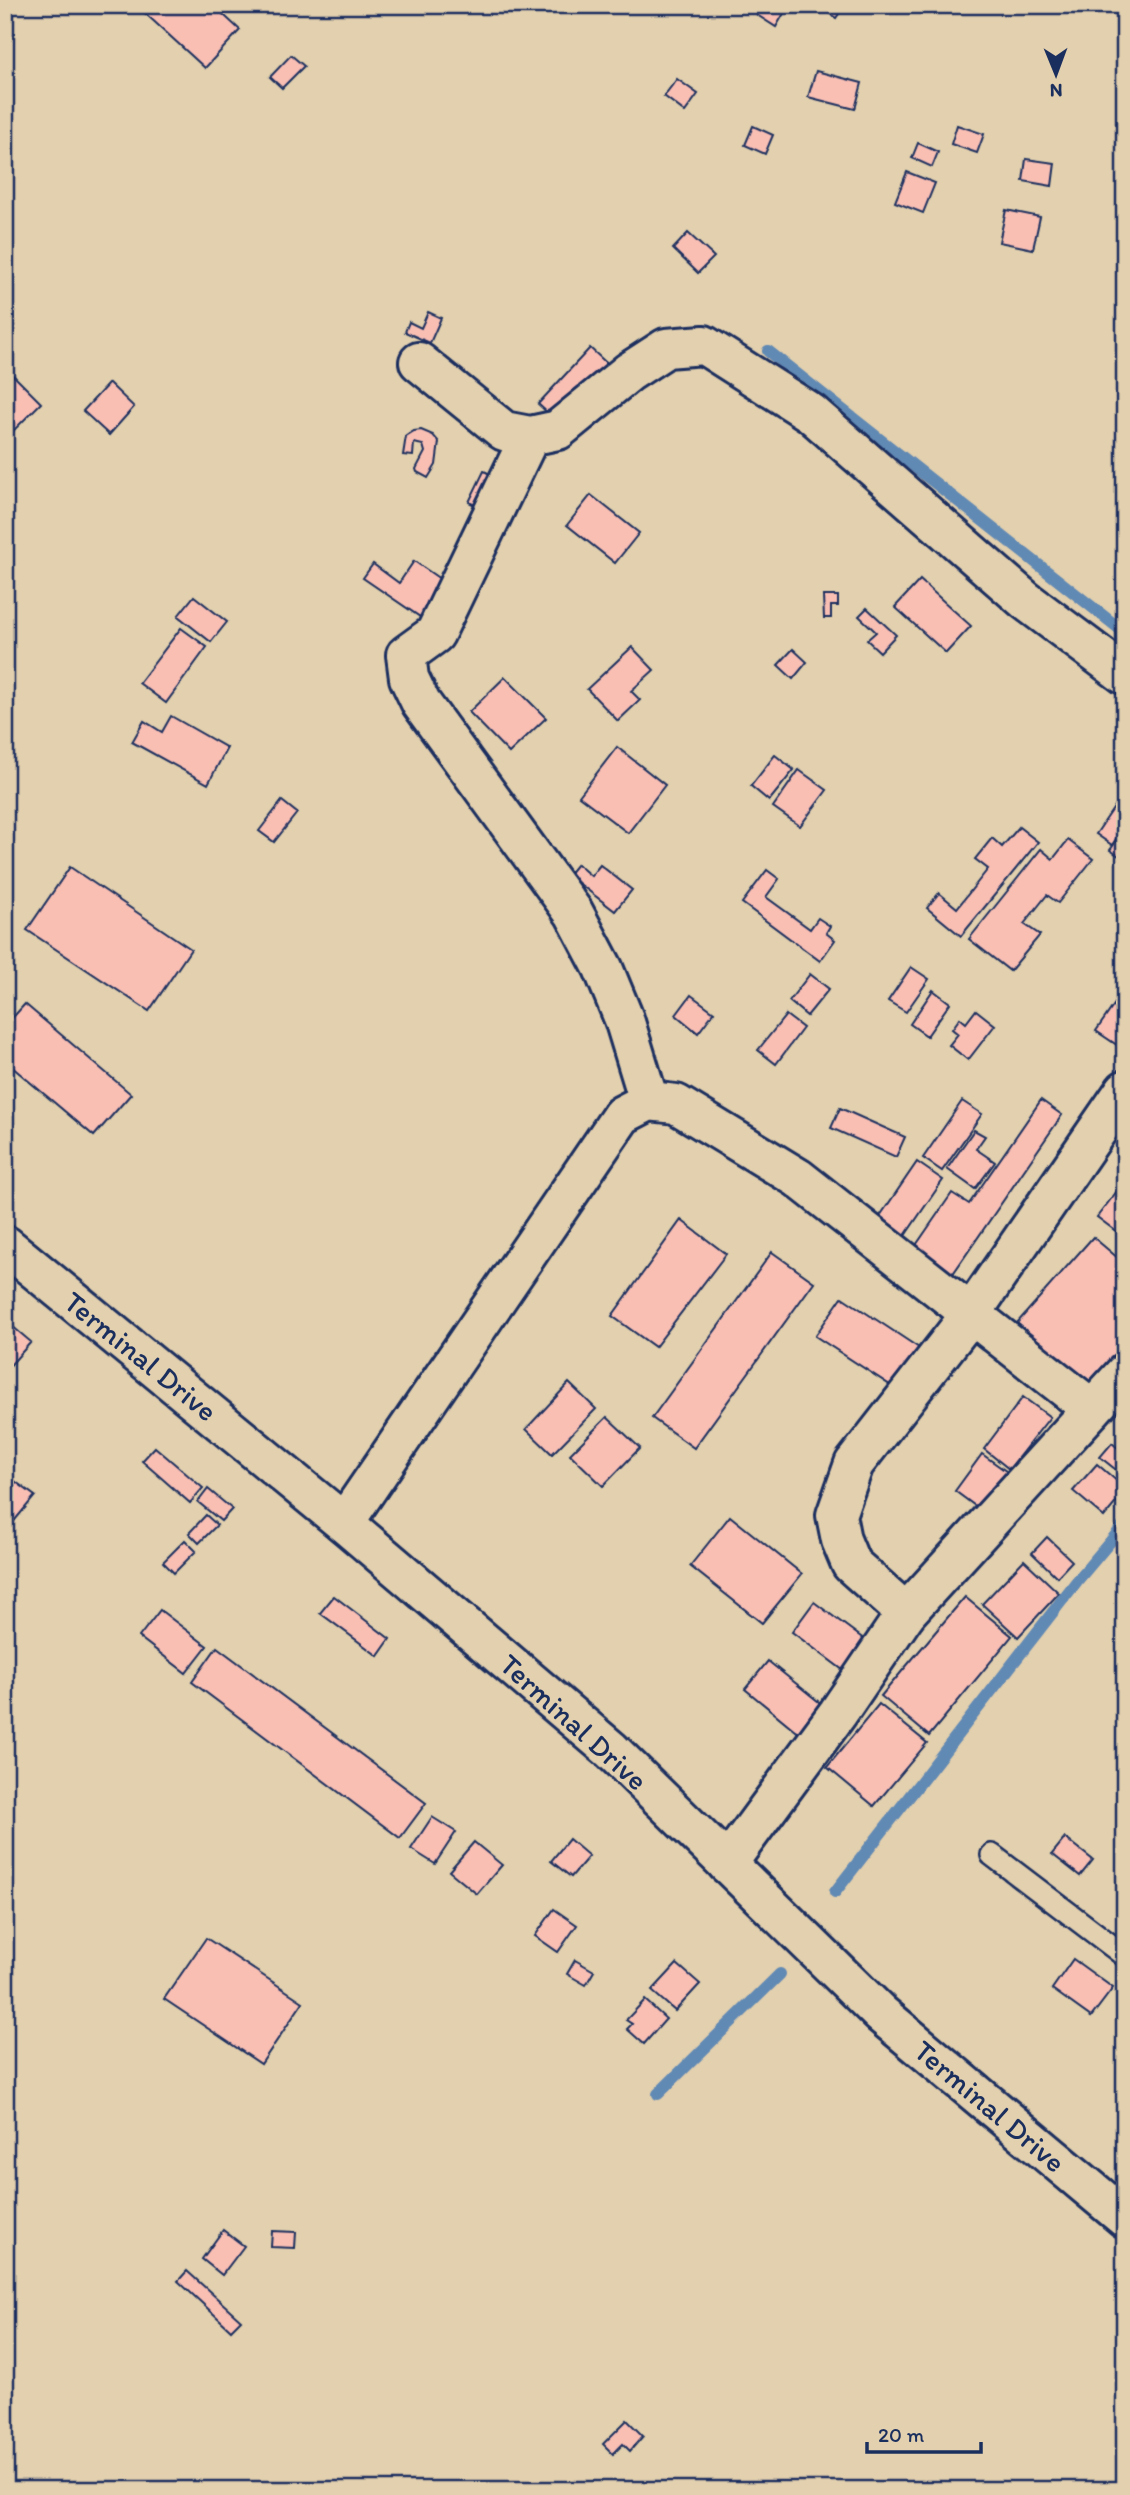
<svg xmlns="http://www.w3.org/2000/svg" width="1130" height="2495" font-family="Itim,sans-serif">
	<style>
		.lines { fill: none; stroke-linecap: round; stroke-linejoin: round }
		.stream { stroke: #6189b4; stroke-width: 12 }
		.building { fill: #fabfb3; stroke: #1b2f5e; stroke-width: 2 }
		.lane-casing { stroke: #1b2f5e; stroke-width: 26 }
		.street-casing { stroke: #1b2f5e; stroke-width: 44 }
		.lane { stroke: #e3d0ae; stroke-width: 21 }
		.street { stroke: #e3d0ae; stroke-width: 38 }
		.labels { text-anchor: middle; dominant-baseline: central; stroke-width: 6; stroke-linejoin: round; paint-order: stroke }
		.street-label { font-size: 30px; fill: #1b2f5e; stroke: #e3d0ae }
	</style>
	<rect width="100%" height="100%" fill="#e3d0ae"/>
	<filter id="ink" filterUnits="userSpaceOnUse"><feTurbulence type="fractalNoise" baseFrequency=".0143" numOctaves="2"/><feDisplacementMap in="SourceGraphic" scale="14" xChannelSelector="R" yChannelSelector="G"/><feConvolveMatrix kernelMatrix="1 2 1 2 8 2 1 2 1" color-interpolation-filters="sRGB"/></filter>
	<g filter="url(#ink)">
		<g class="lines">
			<g class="stream">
				<path d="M 768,351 L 1125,633"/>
				<path d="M 835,1892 L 1077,1581 L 1125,1524"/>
				<path d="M 658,2094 L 780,1974"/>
			</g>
		</g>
		<g class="building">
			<path d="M 136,5 L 213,5 L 240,30 L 205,68 Z"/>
			<path d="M 763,5 L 782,5 L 787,8 L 776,27 L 757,15 Z"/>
			<path d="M 822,5 L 845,5 L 836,18 L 821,7 Z"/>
			<path d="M 291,55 L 304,66 L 282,88 L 270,77 Z"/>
			<path d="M 816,71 L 862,83 L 855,109 L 808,97 Z"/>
			<path d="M 677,79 L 698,94 L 685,112 L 664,96 Z"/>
			<path d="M 957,125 L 984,134 L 977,153 L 951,144 Z"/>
			<path d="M 753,126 L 773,135 L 765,154 L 745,145 Z"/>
			<path d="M 918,143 L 938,152 L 932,167 L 912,158 Z"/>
			<path d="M 1026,159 L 1055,163 L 1052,186 L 1023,181 Z"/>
			<path d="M 907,172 L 935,183 L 923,213 L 895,202 Z"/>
			<path d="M 1006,210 L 1040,217 L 1033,249 L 999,242 Z"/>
			<path d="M 688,233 L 714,257 L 698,273 L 673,249 Z"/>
			<path d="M 428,312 L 441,318 L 430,343 L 405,332 L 409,322 L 421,328 Z"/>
			<path d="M 590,348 L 613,369 L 561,425 L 538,404 Z"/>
			<path d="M 13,375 L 41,403 L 5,439 L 5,383 Z"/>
			<path d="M 109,383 L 134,407 L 109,435 L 83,411 Z"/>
			<path d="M 421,430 L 433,435 L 439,442 L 436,465 L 428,478 L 417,472 L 416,469 L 425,452 L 423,445 L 414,443 L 413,456 L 403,455 L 406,436 L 414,431 Z"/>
			<path d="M 484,471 L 500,479 L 484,510 L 469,502 Z"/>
			<path d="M 591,495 L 639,533 L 615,563 L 567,525 Z"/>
			<path d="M 414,561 L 450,586 L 426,621 L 363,578 L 373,564 L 399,583 Z"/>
			<path d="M 920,580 L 971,626 L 946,653 L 895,607 Z"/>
			<path d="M 194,596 L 227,622 L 211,642 L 178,616 Z"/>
			<path d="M 823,596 L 838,596 L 838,606 L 831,606 L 831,618 L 824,618 Z"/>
			<path d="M 867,608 L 896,635 L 880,652 L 867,640 L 876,632 L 859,616 Z"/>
			<path d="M 181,628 L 207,647 L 166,703 L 139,683 Z"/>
			<path d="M 632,647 L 654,670 L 631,691 L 640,700 L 618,721 L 587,689 Z"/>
			<path d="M 793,649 L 807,662 L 793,679 L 778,665 Z"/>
			<path d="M 505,677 L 546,718 L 509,753 L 469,712 Z"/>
			<path d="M 171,716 L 227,748 L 208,784 L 132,742 L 144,721 L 162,732 Z"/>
			<path d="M 617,747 L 665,785 L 628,833 L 579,796 Z"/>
			<path d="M 775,755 L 794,770 L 769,801 L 751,786 Z"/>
			<path d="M 799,770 L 827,790 L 800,826 L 773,807 Z"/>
			<path d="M 282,801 L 297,813 L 274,842 L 259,831 Z"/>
			<path d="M 1115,806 L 1125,812 L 1125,825 L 1112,845 L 1096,834 Z"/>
			<path d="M 1019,827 L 1038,842 L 961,936 L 927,908 L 939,893 L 957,908 L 988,869 L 975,859 L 992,838 L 1002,847 Z"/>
			<path d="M 1125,830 L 1125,860 L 1110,850 Z"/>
			<path d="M 1068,840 L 1093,859 L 1058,903 L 1047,895 L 1024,924 L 1040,935 L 1010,971 L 969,939 L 1041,849 L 1053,859 Z"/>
			<path d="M 577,864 L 591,876 L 600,865 L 632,890 L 615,911 L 568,875 Z"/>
			<path d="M 70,867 L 191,949 L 149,1011 L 27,930 Z"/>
			<path d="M 767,870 L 779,879 L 766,897 L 810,929 L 818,918 L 830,926 L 826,933 L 835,940 L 820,961 L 742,903 Z"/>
			<path d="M 911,967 L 929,979 L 906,1012 L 888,1001 Z"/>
			<path d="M 810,974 L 829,989 L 807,1016 L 789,1001 Z"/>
			<path d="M 1125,989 L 1125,1046 L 1123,1049 L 1096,1031 Z"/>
			<path d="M 933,990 L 950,1003 L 927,1036 L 910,1024 Z"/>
			<path d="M 691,995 L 714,1012 L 698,1033 L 676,1015 Z"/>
			<path d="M 25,1004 L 131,1094 L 94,1136 L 5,1061 L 5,1026 Z"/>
			<path d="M 976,1010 L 995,1025 L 968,1060 L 949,1045 L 958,1034 L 952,1029 L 960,1018 L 966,1023 Z"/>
			<path d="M 786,1015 L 803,1028 L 776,1064 L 758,1050 Z"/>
			<path d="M 1041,1100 L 1062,1115 L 950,1278 L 912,1251 L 952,1193 L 969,1204 Z"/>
			<path d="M 962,1101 L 982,1114 L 942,1171 L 923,1158 Z"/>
			<path d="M 840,1108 L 905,1137 L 896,1157 L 831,1128 Z"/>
			<path d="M 974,1130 L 985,1136 L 976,1149 L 995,1162 L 975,1189 L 947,1169 Z"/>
			<path d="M 917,1162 L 943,1180 L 904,1237 L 878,1219 Z"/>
			<path d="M 1125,1181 L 1125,1238 L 1097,1217 Z"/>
			<path d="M 681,1220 L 726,1254 L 655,1347 L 612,1316 Z"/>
			<path d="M 1093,1237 L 1125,1264 L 1125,1346 L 1089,1387 L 1017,1323 Z"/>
			<path d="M 772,1252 L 814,1282 L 694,1448 L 652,1418 Z"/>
			<path d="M 842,1297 L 919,1348 L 893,1387 L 815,1336 Z"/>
			<path d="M 5,1320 L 31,1342 L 6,1370 L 5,1369 Z"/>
			<path d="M 569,1383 L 596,1409 L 552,1454 L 526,1429 Z"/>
			<path d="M 1023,1397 L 1050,1417 L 1009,1469 L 984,1449 Z"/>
			<path d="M 607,1417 L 640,1448 L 603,1486 L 570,1454 Z"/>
			<path d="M 1112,1443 L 1125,1454 L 1125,1477 L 1100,1457 Z"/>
			<path d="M 155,1447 L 203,1488 L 190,1503 L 142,1461 Z"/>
			<path d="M 982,1454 L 1010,1474 L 982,1511 L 955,1491 Z"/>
			<path d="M 1097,1464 L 1125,1488 L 1125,1492 L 1104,1517 L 1073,1491 Z"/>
			<path d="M 5,1474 L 35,1496 L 10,1526 L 5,1522 Z"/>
			<path d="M 208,1489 L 232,1509 L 221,1521 L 198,1502 Z"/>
			<path d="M 206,1515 L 217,1525 L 199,1543 L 189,1533 Z"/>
			<path d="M 730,1516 L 802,1574 L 762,1623 L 690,1566 Z"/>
			<path d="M 1047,1537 L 1072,1561 L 1057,1577 L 1032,1553 Z"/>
			<path d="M 185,1540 L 196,1551 L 174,1573 L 163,1562 Z"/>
			<path d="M 1024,1560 L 1059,1593 L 1018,1637 L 982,1604 Z"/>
			<path d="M 334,1596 L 390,1639 L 378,1656 L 320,1613 Z"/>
			<path d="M 965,1597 L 1012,1636 L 929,1736 L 881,1696 Z"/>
			<path d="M 814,1602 L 869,1643 L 847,1673 L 792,1632 Z"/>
			<path d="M 160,1610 L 207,1646 L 186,1673 L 139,1637 Z"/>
			<path d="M 217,1647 L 426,1803 L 400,1838 L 192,1682 Z"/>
			<path d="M 768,1661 L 824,1706 L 801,1735 L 745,1689 Z"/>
			<path d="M 879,1704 L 927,1743 L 874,1806 L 827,1767 Z"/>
			<path d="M 432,1817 L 456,1832 L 435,1864 L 411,1849 Z"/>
			<path d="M 1065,1838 L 1093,1860 L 1080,1876 L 1052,1854 Z"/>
			<path d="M 569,1839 L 589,1856 L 571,1877 L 551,1861 Z"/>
			<path d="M 474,1842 L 502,1865 L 477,1894 L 449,1871 Z"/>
			<path d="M 554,1909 L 577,1925 L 558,1952 L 535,1936 Z"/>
			<path d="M 206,1938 L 303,2002 L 261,2064 L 164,1999 Z"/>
			<path d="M 1073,1959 L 1113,1988 L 1091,2017 L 1052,1989 Z"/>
			<path d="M 575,1960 L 594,1971 L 586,1985 L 567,1974 Z"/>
			<path d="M 677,1964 L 700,1984 L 675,2011 L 652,1991 Z"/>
			<path d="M 645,2000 L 666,2019 L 644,2044 L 627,2029 L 632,2024 L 626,2020 Z"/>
			<path d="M 223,2230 L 244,2246 L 222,2275 L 202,2259 Z"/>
			<path d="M 272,2231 L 296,2232 L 295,2248 L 271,2247 Z"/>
			<path d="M 187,2271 L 241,2320 L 231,2330 L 178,2281 Z"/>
			<path d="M 627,2420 L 643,2436 L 630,2451 L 623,2444 L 613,2454 L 603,2444 Z"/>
		</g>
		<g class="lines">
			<g class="lane-casing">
				<path id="lane" d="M 992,1855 L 1125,1956"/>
			</g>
			<g class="street-casing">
				<g id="street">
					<path d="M 419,362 L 504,431 L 530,436 L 558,430 L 629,372 L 666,348 L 704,345 L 811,413 L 1025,600 L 1125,675"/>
					<path d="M 530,436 L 435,634 L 406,655 L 409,678 L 421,703 L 574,913 L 603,968 L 624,1019 L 649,1101"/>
					<path d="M 5,1245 L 344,1523 L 611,1750 L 881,2014 L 1125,2218"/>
					<path d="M 344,1523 L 622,1115 L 649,1101 L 676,1104 L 798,1178 L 1092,1409"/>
					<path d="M 906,1613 L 851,1564 L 841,1540 L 836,1515 L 854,1464 L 971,1314 L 1125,1090"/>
					<path d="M 727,1864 L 838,1713 L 906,1613 L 1125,1373"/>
				</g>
			</g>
			<use href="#lane" class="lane"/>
			<use href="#street" class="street"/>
		</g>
	</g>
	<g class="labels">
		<g class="street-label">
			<text transform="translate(141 1356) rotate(39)">Terminal Drive</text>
			<text transform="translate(574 1722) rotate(42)">Terminal Drive</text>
			<text transform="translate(990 2106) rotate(40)">Terminal Drive</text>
		</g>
	</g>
	<rect width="1130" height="2495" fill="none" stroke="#e3d0ae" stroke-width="28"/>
	<rect x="14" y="14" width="1102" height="2467" fill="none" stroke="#1b2f5e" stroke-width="2.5" filter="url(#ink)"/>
	<g transform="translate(1056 74) rotate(179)" stroke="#e3d0ae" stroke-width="5" paint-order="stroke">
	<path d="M0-5L12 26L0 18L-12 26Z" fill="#1b2f5e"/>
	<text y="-10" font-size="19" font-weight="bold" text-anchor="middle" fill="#1b2f5e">N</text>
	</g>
	<path d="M867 2442v10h114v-10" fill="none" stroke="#1b2f5e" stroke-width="3.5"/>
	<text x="878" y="2442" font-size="21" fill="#1b2f5e" stroke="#e3d0ae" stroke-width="5" paint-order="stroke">20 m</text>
</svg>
